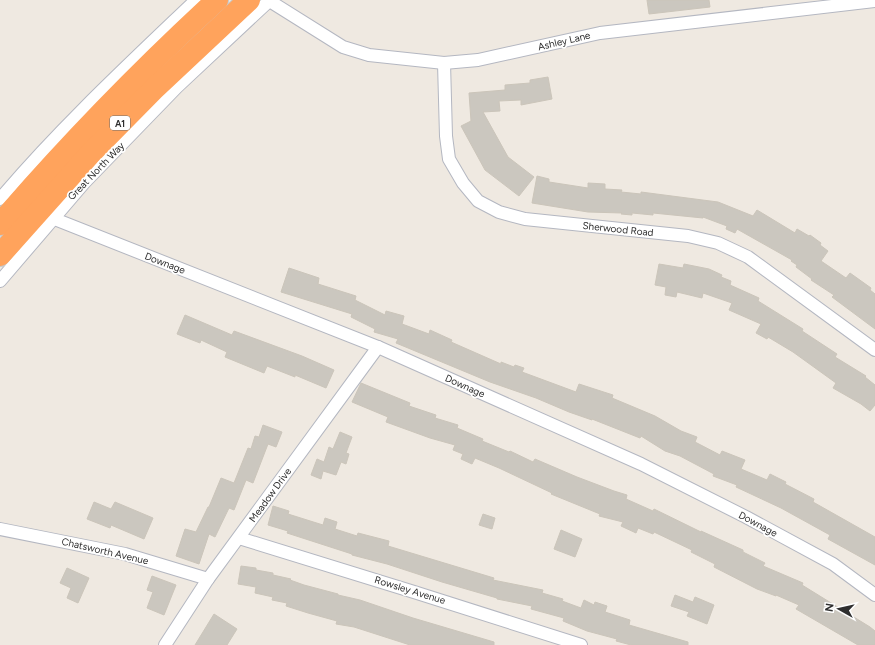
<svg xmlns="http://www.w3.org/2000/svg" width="875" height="645" font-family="Figtree,sans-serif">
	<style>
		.building { fill: #cbc7bf; stroke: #cbc5ba }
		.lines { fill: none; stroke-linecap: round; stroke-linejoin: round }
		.street-casing { stroke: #b4b7c1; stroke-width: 14 }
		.highway-casing { stroke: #c9c9c9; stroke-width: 24 }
		.street { stroke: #fff; stroke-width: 12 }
		.highway { stroke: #ffa35c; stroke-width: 22 }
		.labels { text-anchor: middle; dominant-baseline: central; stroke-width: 3.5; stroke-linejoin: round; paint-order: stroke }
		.shield { fill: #fff; stroke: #6d6d6d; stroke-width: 1 }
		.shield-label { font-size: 9px; font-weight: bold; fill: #2e2e2e }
		.street-label { font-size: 10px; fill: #2e2e2e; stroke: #fff }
	</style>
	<rect width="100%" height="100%" fill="#efe9e1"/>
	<g class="building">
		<path d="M 647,0 L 709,0 L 710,7 L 649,14 Z"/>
		<path d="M 548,77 L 552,99 L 521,105 L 521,100 L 499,101 L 500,111 L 483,112 L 508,157 L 534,177 L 519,196 L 485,170 L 461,126 L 471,121 L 469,93 L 505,90 L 505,85 L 530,83 L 530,80 Z"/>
		<path d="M 537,176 L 549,179 L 549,182 L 588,188 L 588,183 L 605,184 L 605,189 L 622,190 L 621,192 L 641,194 L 641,192 L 718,202 L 753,216 L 757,210 L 795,233 L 797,229 L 809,236 L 810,235 L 821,243 L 820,245 L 828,251 L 821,261 L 846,278 L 850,273 L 871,288 L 870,290 L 875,294 L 875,329 L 832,297 L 834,295 L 811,280 L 812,279 L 796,267 L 797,265 L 791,261 L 792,260 L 737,229 L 735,233 L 726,229 L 727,226 L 703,217 L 703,218 L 653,213 L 653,215 L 632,213 L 632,215 L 621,214 L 622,213 L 588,212 L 532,203 Z"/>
		<path d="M 659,264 L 683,268 L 684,264 L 709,269 L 722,275 L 721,277 L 731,281 L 730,285 L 759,298 L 758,301 L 803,329 L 802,331 L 837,354 L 835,357 L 866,376 L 865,377 L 875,385 L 875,405 L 870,411 L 861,404 L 833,388 L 836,383 L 793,352 L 768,337 L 767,339 L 756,333 L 761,324 L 729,310 L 732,303 L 703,293 L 702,298 L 677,292 L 676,297 L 665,295 L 666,287 L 655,285 Z"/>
		<path d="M 289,268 L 319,278 L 318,284 L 356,296 L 355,300 L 385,315 L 386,311 L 404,316 L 402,324 L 429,334 L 430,330 L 452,340 L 451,342 L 501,364 L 501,362 L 514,367 L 515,365 L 524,368 L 522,372 L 576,392 L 579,384 L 613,395 L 612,398 L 655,416 L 681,431 L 697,437 L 695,442 L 720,455 L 722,451 L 745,460 L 741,469 L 767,480 L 770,474 L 786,482 L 785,484 L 814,499 L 813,502 L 875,537 L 875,565 L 828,539 L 830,535 L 781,508 L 736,487 L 737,485 L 713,476 L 714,474 L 680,456 L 665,451 L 641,436 L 640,438 L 592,419 L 592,420 L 569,412 L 536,398 L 490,382 L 396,343 L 398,339 L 374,332 L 375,329 L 351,317 L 352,314 L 281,292 Z"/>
		<path d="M 185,315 L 232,335 L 234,331 L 302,356 L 334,370 L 326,388 L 295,375 L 295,377 L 267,366 L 264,373 L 225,357 L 227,352 L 201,340 L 200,343 L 177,334 Z"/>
		<path d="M 361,383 L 410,403 L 409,406 L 436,415 L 435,418 L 458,425 L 457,428 L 483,439 L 482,441 L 509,452 L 510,451 L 533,462 L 535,459 L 577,477 L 614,491 L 627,495 L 626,499 L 653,511 L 654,509 L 701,532 L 701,531 L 743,550 L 743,552 L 765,563 L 763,566 L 803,583 L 802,585 L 870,627 L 875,631 L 875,645 L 858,645 L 796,609 L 799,605 L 776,595 L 776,596 L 757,589 L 714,567 L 715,564 L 691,552 L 692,550 L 654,532 L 653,534 L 638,528 L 636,533 L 621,526 L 623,522 L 599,516 L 600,514 L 551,494 L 552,493 L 499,468 L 475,458 L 472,464 L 461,459 L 463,454 L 453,450 L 455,445 L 430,438 L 386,422 L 388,417 L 352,402 Z"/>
		<path d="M 263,425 L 282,432 L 276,447 L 268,444 L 253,483 L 246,480 L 234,510 L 229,508 L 215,537 L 209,534 L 199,564 L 176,556 L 185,529 L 196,532 L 208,507 L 209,507 L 221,478 L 234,483 L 248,448 L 251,449 L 255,436 L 259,437 Z"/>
		<path d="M 340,432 L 352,437 L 346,453 L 349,454 L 346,464 L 341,462 L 336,475 L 323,471 L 321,479 L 311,475 L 317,459 L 324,462 L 329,447 L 333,449 Z"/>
		<path d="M 94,502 L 111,509 L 115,502 L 153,518 L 144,539 L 111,525 L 110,528 L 87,519 Z"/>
		<path d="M 273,506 L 289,511 L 288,514 L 323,525 L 325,518 L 337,522 L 335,529 L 357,536 L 358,533 L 389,541 L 388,546 L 494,578 L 493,580 L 543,590 L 542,593 L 563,599 L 562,601 L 581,608 L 584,600 L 594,605 L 595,602 L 607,606 L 605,612 L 630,620 L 629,625 L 688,642 L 688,645 L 631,645 L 616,641 L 617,639 L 587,631 L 563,621 L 564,618 L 531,609 L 532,606 L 497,599 L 497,598 L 442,582 L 387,564 L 352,555 L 352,554 L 287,533 L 288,531 L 268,525 Z"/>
		<path d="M 483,514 L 495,518 L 492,529 L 479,525 Z"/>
		<path d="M 561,530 L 582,539 L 575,557 L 554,549 Z"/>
		<path d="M 241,566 L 256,568 L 256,570 L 273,573 L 273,575 L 291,579 L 290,580 L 304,585 L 338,594 L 338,595 L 360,600 L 413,618 L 494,642 L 494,645 L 410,645 L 354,627 L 336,624 L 337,621 L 308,613 L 286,606 L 287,603 L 272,600 L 273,597 L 255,593 L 256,587 L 238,584 Z"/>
		<path d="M 67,568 L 89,578 L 78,603 L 67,598 L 71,588 L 60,583 Z"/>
		<path d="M 152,576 L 176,585 L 164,615 L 147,608 L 153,592 L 147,590 Z"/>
		<path d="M 675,595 L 693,602 L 695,597 L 714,605 L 707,624 L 687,616 L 689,612 L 671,606 Z"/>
		<path d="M 214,614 L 237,629 L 227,645 L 195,645 Z"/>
	</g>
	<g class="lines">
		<g class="street-casing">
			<g id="street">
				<path d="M 268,0 L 343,47 L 369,55 L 444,63 L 478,60 L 600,33 L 875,1"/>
				<path d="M 444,63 L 446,136 L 449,159 L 463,183 L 478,201 L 499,212 L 525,219 L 688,236 L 718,243 L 748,257 L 875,350"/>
				<path d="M 0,199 C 60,128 129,64 196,0"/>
				<path d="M 38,211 L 52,218 L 378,347 L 641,464 L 746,517 L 833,564 L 875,595"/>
				<path d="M 0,281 L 84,183 L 177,87 L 269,1"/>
				<path d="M 0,529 L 125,554 L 208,579"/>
				<path d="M 239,538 L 414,592 L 581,645"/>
				<path d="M 165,645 L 208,579 L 378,347"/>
			</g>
		</g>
		<g class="highway-casing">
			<g id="highway">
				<path d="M 0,224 C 68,145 141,70 217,0"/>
				<path d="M 0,255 L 91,153 L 153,90 L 249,0"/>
			</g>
		</g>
		<use href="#street" class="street"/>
		<use href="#highway" class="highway"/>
	</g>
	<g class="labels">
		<rect class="shield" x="110" y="116" width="20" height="14" rx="3"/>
		<g class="shield-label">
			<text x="120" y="123">A1</text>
		</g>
		<g class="street-label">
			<text transform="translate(564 41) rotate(-13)">Ashley Lane</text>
			<text transform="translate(96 171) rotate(-46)">Great North Way</text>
			<text transform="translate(618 229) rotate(6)">Sherwood Road</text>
			<text transform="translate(165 263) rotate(21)">Downage</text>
			<text transform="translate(465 386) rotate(24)">Downage</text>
			<text transform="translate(270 495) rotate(-54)">Meadow Drive</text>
			<text transform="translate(758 524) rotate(28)">Downage</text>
			<text transform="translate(105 551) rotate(13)">Chatsworth Avenue</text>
			<text transform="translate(410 590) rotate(17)">Rowsley Avenue</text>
		</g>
	</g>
	<g transform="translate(839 609) rotate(278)" stroke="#ffffff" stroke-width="3" paint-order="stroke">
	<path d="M0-3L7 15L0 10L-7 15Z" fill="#2e2e2e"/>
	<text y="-6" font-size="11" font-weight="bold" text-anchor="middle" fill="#2e2e2e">N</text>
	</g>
</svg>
